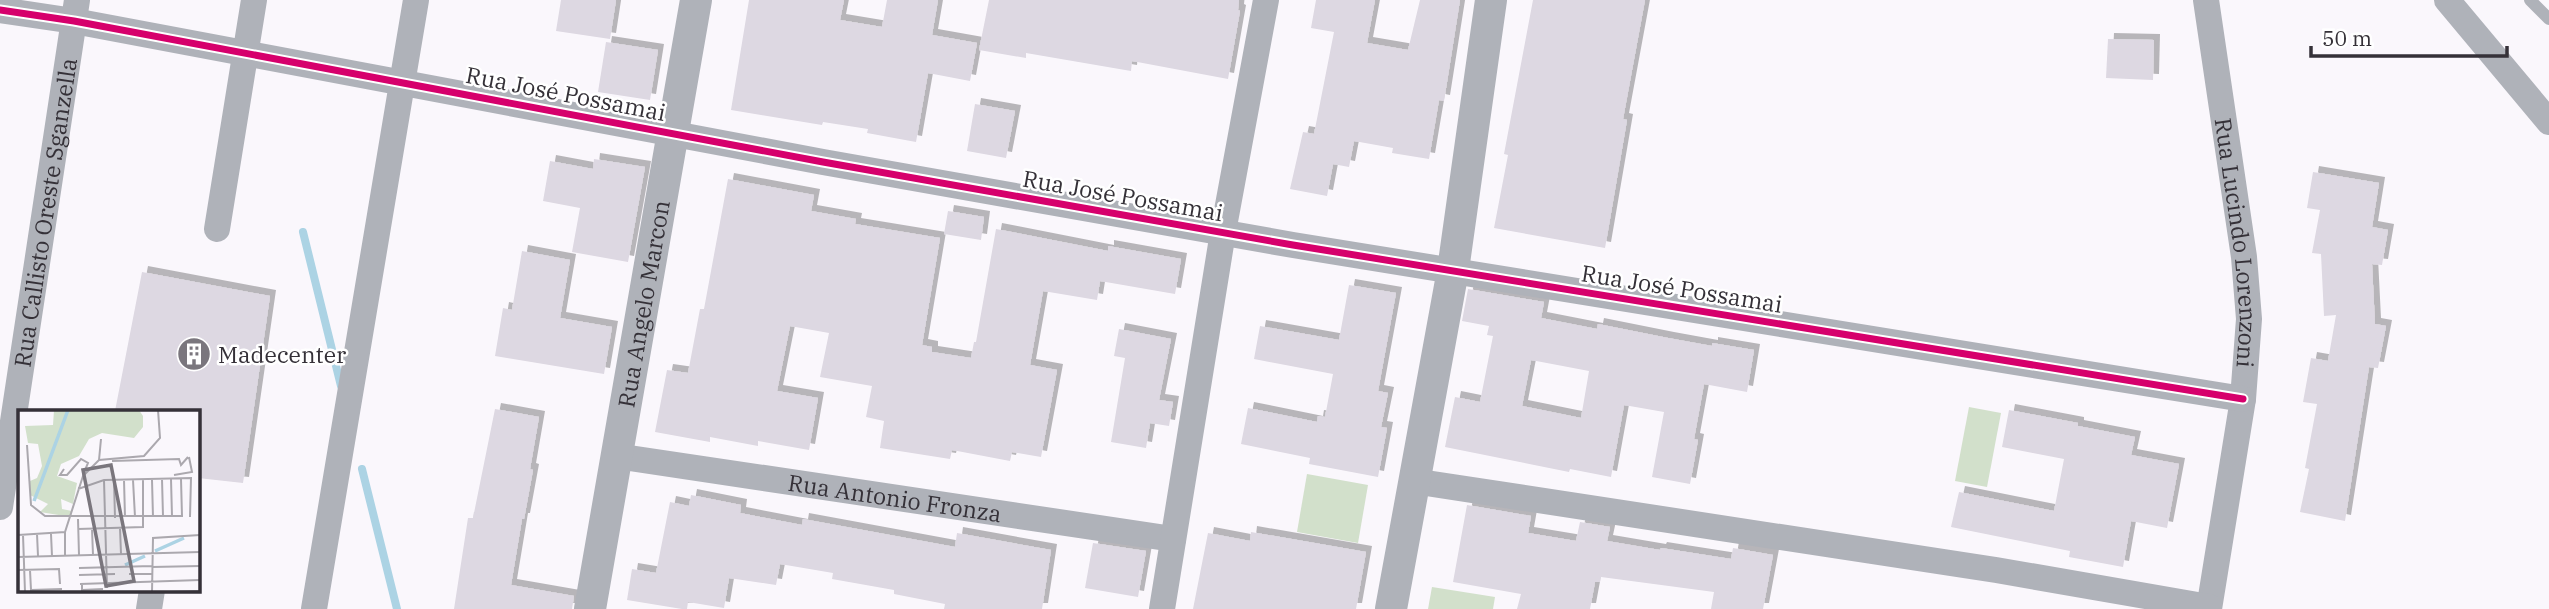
<svg xmlns="http://www.w3.org/2000/svg" width="2549" height="609" font-family="'IBM Plex Serif',serif">
	<style>
		.green { fill: #d2e0cb }
		.lines { fill: none; stroke-linecap: round; stroke-linejoin: round }
		.stream { stroke: #acd3e4; stroke-width: 8 }
		.building { fill: #ddd8e2; fill-rule: evenodd; filter: url(#shadow) }
		.service { stroke: #afb2b9; stroke-width: 12 }
		.minor { stroke: #afb2b9; stroke-width: 26 }
		.tertiary { stroke: #afb2b9; stroke-width: 32 }
		.cycleway-casing { stroke: #fff; stroke-width: 11 }
		.cycleway { stroke: #d6006c; stroke-width: 7 }
		.labels { text-anchor: middle; dominant-baseline: central; stroke-width: 5; stroke-linejoin: round; paint-order: stroke }
		.street-label { font-size: 23px; fill: #353138; stroke: #fff }
		.poi-label { font-size: 23px; fill: #353138; stroke: #fff; text-anchor: start }
		.inset-river { fill: none; stroke: #acd3e4; stroke-width: 3.5 }
		.inset-road { fill: none; stroke: #aba8ae; stroke-width: 2 }
		.view { fill: #7a767d; fill-opacity: 0.15; stroke: #7a767d; stroke-width: 3.5 }
		.inset-edge { fill: none; stroke: #353138; stroke-width: 3.5 }
	</style>
	<defs>
		<filter id="shadow"><feDropShadow dx="6" dy="-6" stdDeviation="0" flood-color="#0004"/></filter>
	</defs>
	<rect width="100%" height="100%" fill="#faf7fc"/>
	<g class="green">
		<path d="M 1969,407 L 2001,413 L 1987,487 L 1955,481 Z"/>
		<path d="M 1307,474 L 1368,485 L 1358,543 L 1297,532 Z"/>
		<path d="M 1432,587 L 1495,597 L 1493,609 L 1428,609 Z"/>
	</g>
	<g class="lines">
		<g class="stream">
			<path d="M 303,232 L 341,386"/>
			<path d="M 362,469 L 397,609"/>
		</g>
	</g>
	<g class="building">
		<path d="M 561,0 L 616,0 L 610,39 L 556,31 Z"/>
		<path d="M 749,0 L 844,0 L 840,20 L 882,27 L 887,0 L 938,0 L 932,35 L 977,43 L 970,81 L 928,73 L 916,142 L 867,133 L 868,129 L 823,122 L 822,125 L 731,110 Z"/>
		<path d="M 989,0 L 1239,0 L 1238,10 L 1240,11 L 1228,79 L 1132,61 L 1131,71 L 1026,53 L 1026,58 L 979,50 Z"/>
		<path d="M 1316,0 L 1375,0 L 1367,43 L 1408,50 L 1420,0 L 1460,0 L 1444,101 L 1439,100 L 1429,159 L 1392,153 L 1393,148 L 1354,141 L 1349,167 L 1333,164 L 1327,196 L 1290,189 L 1303,132 L 1314,134 L 1334,32 L 1311,28 Z"/>
		<path d="M 1533,0 L 1645,0 L 1623,119 L 1627,120 L 1605,248 L 1494,228 L 1508,155 L 1504,154 Z"/>
		<path d="M 2108,39 L 2154,40 L 2153,80 L 2106,78 Z"/>
		<path d="M 606,42 L 658,50 L 650,100 L 598,92 Z"/>
		<path d="M 975,104 L 1015,111 L 1006,158 L 967,151 Z"/>
		<path d="M 594,159 L 645,167 L 628,262 L 572,252 L 580,208 L 543,201 L 550,161 L 593,169 Z"/>
		<path d="M 2313,172 L 2379,183 L 2372,227 L 2388,230 L 2382,265 L 2372,264 L 2375,324 L 2386,326 L 2378,368 L 2369,367 L 2345,521 L 2300,512 L 2309,469 L 2305,468 L 2317,404 L 2303,402 L 2311,358 L 2328,361 L 2336,315 L 2324,316 L 2321,254 L 2312,253 L 2320,210 L 2307,208 Z"/>
		<path d="M 728,179 L 814,195 L 811,211 L 856,219 L 855,224 L 940,238 L 922,345 L 932,347 L 932,352 L 971,358 L 974,342 L 976,342 L 996,229 L 1108,251 L 1108,246 L 1181,259 L 1175,294 L 1100,281 L 1097,300 L 1043,291 L 1030,365 L 1057,370 L 1041,457 L 1012,452 L 1010,461 L 952,450 L 950,459 L 880,448 L 884,421 L 866,417 L 872,386 L 820,377 L 829,333 L 790,326 L 777,391 L 818,398 L 809,450 L 758,441 L 758,446 L 710,437 L 710,442 L 655,432 L 667,370 L 688,373 L 700,309 L 704,309 Z"/>
		<path d="M 948,211 L 984,217 L 981,240 L 944,234 Z"/>
		<path d="M 522,251 L 570,260 L 560,318 L 612,327 L 604,374 L 495,356 L 503,308 L 512,310 Z"/>
		<path d="M 142,272 L 270,296 L 243,483 L 198,478 L 198,411 L 115,411 Z"/>
		<path d="M 1349,285 L 1396,293 L 1378,391 L 1388,393 L 1381,427 L 1387,428 L 1378,477 L 1309,464 L 1310,458 L 1241,444 L 1248,408 L 1317,422 L 1318,416 L 1325,417 L 1333,374 L 1254,359 L 1260,326 L 1339,340 Z"/>
		<path d="M 1468,289 L 1544,302 L 1541,318 L 1597,329 L 1598,324 L 1668,338 L 1712,346 L 1712,343 L 1754,350 L 1747,392 L 1704,384 L 1694,439 L 1698,440 L 1690,484 L 1652,477 L 1664,412 L 1624,405 L 1611,477 L 1570,469 L 1569,472 L 1445,447 L 1455,397 L 1480,402 L 1493,336 L 1487,335 L 1489,326 L 1462,321 ZM 1531,360 L 1589,371 L 1581,418 L 1522,406 Z"/>
		<path d="M 1119,329 L 1171,339 L 1159,400 L 1173,402 L 1169,426 L 1150,423 L 1146,448 L 1111,442 L 1125,358 L 1114,356 Z"/>
		<path d="M 495,409 L 539,417 L 530,469 L 533,470 L 524,519 L 522,519 L 511,585 L 574,596 L 572,609 L 454,609 L 468,518 L 473,518 Z"/>
		<path d="M 2009,410 L 2078,423 L 2078,426 L 2135,437 L 2131,455 L 2179,464 L 2167,528 L 2131,521 L 2123,567 L 2069,557 L 2070,551 L 1951,527 L 1959,492 L 2054,511 L 2064,459 L 2002,447 Z"/>
		<path d="M 691,495 L 741,505 L 740,513 L 802,525 L 803,519 L 955,547 L 957,533 L 1051,550 L 1042,609 L 944,609 L 945,604 L 894,594 L 894,590 L 832,579 L 833,573 L 780,564 L 776,585 L 729,578 L 724,608 L 688,602 L 687,609 L 682,609 L 627,600 L 632,569 L 656,573 L 670,502 L 689,506 Z"/>
		<path d="M 1467,505 L 1531,516 L 1528,533 L 1576,541 L 1580,522 L 1610,527 L 1607,541 L 1660,550 L 1661,548 L 1731,559 L 1733,548 L 1773,555 L 1763,609 L 1711,609 L 1714,592 L 1601,577 L 1600,582 L 1595,582 L 1590,609 L 1517,609 L 1521,594 L 1453,582 Z"/>
		<path d="M 1251,532 L 1366,552 L 1356,609 L 1193,609 L 1208,533 L 1250,541 Z"/>
		<path d="M 1093,543 L 1146,551 L 1138,597 L 1085,588 Z"/>
	</g>
	<g class="lines">
		<path class="service" d="M 2530,0 L 2549,19"/>
		<g class="minor">
			<path id="s1" d="M 2206,0 L 2244,257 L 2249,319 L 2243,399 L 2209,609"/>
			<path d="M 2447,0 L 2549,122"/>
			<path d="M 0,10 L 74,21 L 823,162 L 1293,245 L 2243,399"/>
			<path d="M 217,229 L 254,0"/>
			<path id="s2" d="M 616,456 L 1173,539"/>
			<path d="M 1413,481 L 1996,570 L 2209,607"/>
			<path id="s3" d="M 0,507 L 77,0"/>
			<path d="M 149,609 L 152,590"/>
			<path d="M 314,609 L 416,0"/>
			<path d="M 1162,609 L 1223,232 L 1266,0"/>
		</g>
		<g class="tertiary">
			<path id="s4" d="M 590,609 L 696,0"/>
			<path d="M 1391,609 L 1453,270 L 1491,0"/>
		</g>
		<g class="cycleway-casing">
			<path id="cycleway" d="M 0,10 L 74,21 L 823,162 L 1293,245 L 2243,399"/>
		</g>
		<use href="#cycleway" class="cycleway"/>
	</g>
	<defs>
		<g id="building-disc" transform="scale(1.75)"><circle r="9.5" fill="#7a767d" stroke="#fff"/><path d="M-4-6H4V6H1V3H-1V6H-4ZM-2.5-4.3h1.7v1.8h-1.7ZM.8-4.3h1.7v1.8H.8ZM-2.5-1h1.7V.8h-1.7ZM.8-1h1.7V.8H.8Z" fill="#fff"/></g>
	</defs>
	<g fill-rule="evenodd">
		<use href="#building-disc" x="194" y="354"/>
	</g>
	<g class="labels">
		<g class="street-label">
			<text transform="translate(566 93) rotate(11)">Rua José Possamai</text>
			<text transform="translate(1123 195) rotate(10)">Rua José Possamai</text>
			<text stroke="none"><textPath href="#s3" startOffset="298">Rua Callisto Oreste Sganzella</textPath></text>
			<text stroke="none"><textPath href="#s1" startOffset="245">Rua Lucindo Lorenzoni</textPath></text>
			<text transform="translate(1682 288) rotate(9)">Rua José Possamai</text>
			<text stroke="none"><textPath href="#s4" startOffset="310">Rua Angelo Marcon</textPath></text>
			<text stroke="none"><textPath href="#s2" startOffset="282">Rua Antonio Fronza</textPath></text>
		</g>
		<g class="poi-label">
			<text x="218" y="354">Madecenter</text>
		</g>
	</g>
	<g transform="translate(18 410)">
		<rect width="182" height="182" fill="#faf7fc"/>
		<path d="M 36,0 L 121,0 L 125,6 L 125,17 L 116,28 L 84,23 L 71,29 L 61,46 L 43,54 L 39,66 L 59,73 L 55,94 L 43,89 L 44,99 L 54,101 L 53,107 L 22,102 L 30,94 L 12,85 L 12,71 L 19,68 L 24,56 L 20,34 L 10,33 L 7,16 L 35,15 Z" fill="#d2e0cb"/>
		<path class="inset-river" d="M 16,91 L 50,0M 137,141 L 166,128M 107,155 L 127,146"/>
		<path class="inset-road" d="M 9,35 L 13,95 L 27,106 L 164,106 L 163,69M 81,50 L 83,29M 94,51 L 161,49 L 163,55 L 170,47M 46,59 L 42,65 L 49,65 L 63,49 L 70,53 L 65,65M 156,65 L 174,62 L 171,47M 144,69 L 145,106M 153,69 L 154,106M 86,70 L 89,178M 96,70 L 97,108M 106,70 L 107,107M 115,70 L 117,107M 134,70 L 135,107M 60,79 L 86,70 L 173,68 L 172,107M 60,109 L 61,145M 102,118 L 103,144M 60,119 L 125,117 L 125,70M 74,119 L 75,145M 47,122 L 47,146M 19,124 L 20,146M 33,124 L 34,146M 0,125 L 47,122 L 65,66 L 81,50 L 126,46 L 142,28 L 140,0M 5,125 L 7,182M 0,147 L 182,142M 134,157 L 182,156M 61,158 L 134,156M 0,160 L 41,159 L 42,174M 12,160 L 13,180 L 44,179M 111,164 L 134,164M 61,165 L 97,164M 62,174 L 182,170M 64,174 L 64,180 L 85,179M 134,182 L 135,128 L 182,125M 153,182 L 182,181"/>
		<path class="view" d="M 93,55 L 116,171 L 88,176 L 65,60 Z"/>
		<rect width="182" height="182" class="inset-edge"/>
	</g>
	<path d="M2311 46v10h196v-10" fill="none" stroke="#353138" stroke-width="3.5"/>
	<text x="2322" y="46" font-size="21" fill="#353138" stroke="#ffffff" stroke-width="5" paint-order="stroke">50 m</text>
</svg>
